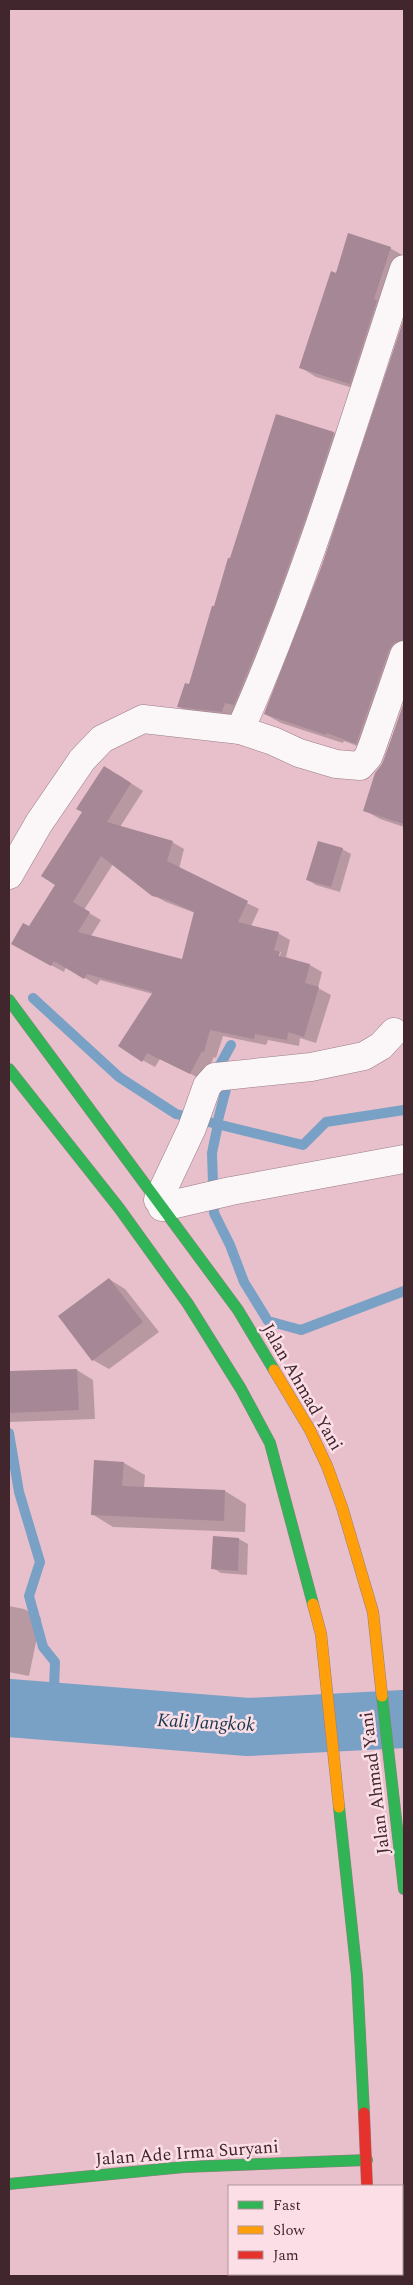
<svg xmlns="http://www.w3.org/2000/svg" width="413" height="2285" font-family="Spectral,serif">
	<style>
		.shadow { fill: #0003; fill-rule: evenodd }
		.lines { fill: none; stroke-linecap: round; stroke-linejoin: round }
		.stream { stroke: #79a0c5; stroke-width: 10 }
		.river { stroke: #79a0c5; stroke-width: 58 }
		.building { fill: #a58795; fill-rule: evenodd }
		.street-casing { stroke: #997d85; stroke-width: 29 }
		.fast-casing { stroke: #997d85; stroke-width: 12 }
		.slow-casing { stroke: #997d85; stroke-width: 12 }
		.jam-casing { stroke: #997d85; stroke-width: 12 }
		.street { stroke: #fbf6f7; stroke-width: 28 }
		.fast { stroke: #30b455; stroke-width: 11 }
		.slow { stroke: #ff9f0a; stroke-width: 11 }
		.jam { stroke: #e5322d; stroke-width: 11 }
		.labels { text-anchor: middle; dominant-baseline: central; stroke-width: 5; stroke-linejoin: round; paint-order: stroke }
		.street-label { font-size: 18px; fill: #41262e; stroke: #fcdfe6 }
		.water-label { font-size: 19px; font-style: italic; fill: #18374d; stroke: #fcdfe6 }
	</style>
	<rect width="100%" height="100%" fill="#e7c0cb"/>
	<g class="shadow">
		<path d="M 390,248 L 404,256 L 366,392 L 316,377 L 300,367 L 337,275 Z"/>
		<path d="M 404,323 L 404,662 L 373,752 L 344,741 L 343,743 L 281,723 L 265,714 L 302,623 L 363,449 Z"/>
		<path d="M 277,415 L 334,433 L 350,442 L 239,721 L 195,716 L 179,707 L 190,686 Z"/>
		<path d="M 404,706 L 404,827 L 380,819 L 364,810 Z"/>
		<path d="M 117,774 L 143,791 L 120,827 L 172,842 L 184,849 L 179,869 L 259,909 L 251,926 L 278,933 L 290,940 L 286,957 L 310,965 L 322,972 L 318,988 L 331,995 L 316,1043 L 300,1038 L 299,1046 L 268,1040 L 266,1045 L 223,1036 L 216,1058 L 214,1057 L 203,1080 L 160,1059 L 155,1067 L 142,1060 L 153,994 L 100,980 L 97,985 L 66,967 L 64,972 L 12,944 L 30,928 L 56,884 ZM 113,864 L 153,895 L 166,902 L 195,913 L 183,960 L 91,936 L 101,920 L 84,910 ZM 278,952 L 281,952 L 278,962 Z"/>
		<path d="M 342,849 L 351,854 L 340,892 L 316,885 L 308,880 Z"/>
		<path d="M 109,1279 L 125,1289 L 159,1332 L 109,1369 L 93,1360 Z"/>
		<path d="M 77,1370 L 93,1380 L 95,1419 L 9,1422 L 9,1373 Z"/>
		<path d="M 124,1463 L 145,1475 L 144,1488 L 225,1491 L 246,1504 L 245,1532 L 113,1527 L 92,1514 Z"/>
		<path d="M 214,1537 L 239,1539 L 248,1544 L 247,1575 L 221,1573 L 213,1568 Z"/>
		<path d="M 9,1606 L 24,1609 L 41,1618 L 29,1676 L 9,1672 Z"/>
	</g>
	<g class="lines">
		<g class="stream">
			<path d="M 33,998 L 119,1077 L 176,1114 L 303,1145 L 326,1122 L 404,1110"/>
			<path d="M 218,1120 L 226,1089 L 220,1065 L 231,1045"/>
			<path d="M 217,1129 L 212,1153 L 214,1213 L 230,1245 L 244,1282 L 268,1321 L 301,1330 L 404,1291"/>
			<path d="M 9,1433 L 19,1492 L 40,1562 L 29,1596 L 43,1647 L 55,1662 L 53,1712"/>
		</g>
		<path class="river" d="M 9,1708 L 248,1727 L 404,1719"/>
	</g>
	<g class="building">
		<path d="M 348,233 L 391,247 L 374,299 L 377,300 L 350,384 L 299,368 L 331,271 L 336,273 Z"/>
		<path d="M 404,318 L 404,640 L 394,643 L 389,650 L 356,744 L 327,733 L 326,735 L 264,714 L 322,565 Z"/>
		<path d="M 276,414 L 334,432 L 313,497 L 272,612 L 234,705 L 225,703 L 222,712 L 177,707 L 185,683 L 189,684 L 212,606 L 214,606 L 228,558 L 230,558 Z"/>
		<path d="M 404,702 L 404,824 L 363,811 L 375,773 L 383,763 Z"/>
		<path d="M 104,766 L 131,783 L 107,822 L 173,841 L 167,861 L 248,901 L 238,922 L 279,932 L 274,950 L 280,952 L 279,956 L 310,964 L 305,983 L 319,987 L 304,1037 L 288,1032 L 287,1040 L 255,1034 L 254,1039 L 210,1030 L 204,1052 L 202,1051 L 190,1074 L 147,1053 L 142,1062 L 118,1046 L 153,992 L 87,974 L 84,979 L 54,961 L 51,966 L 11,944 L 23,923 L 29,926 L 55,885 L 41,876 L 82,812 L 76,809 ZM 101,856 L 152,896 L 168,900 L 194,912 L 182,959 L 78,932 L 90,912 L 73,902 Z"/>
		<path d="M 318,841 L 343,848 L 331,887 L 306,880 Z"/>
		<path d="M 109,1278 L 143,1322 L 92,1361 L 58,1316 Z"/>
		<path d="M 77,1369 L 79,1410 L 9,1413 L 9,1371 Z"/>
		<path d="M 94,1460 L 124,1462 L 122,1486 L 225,1490 L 224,1521 L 91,1515 Z"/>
		<path d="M 213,1536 L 239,1538 L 238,1571 L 211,1569 Z"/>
	</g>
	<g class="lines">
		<g class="street-casing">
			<g id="street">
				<path d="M 240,730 C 306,582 353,423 404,269"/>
				<path d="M 9,875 L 39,823 L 82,760 L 102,739 L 143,719 L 240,730 L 273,741 L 299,753 L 336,764 L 360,766 L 368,757 L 372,747 L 404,655"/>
				<path d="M 158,1200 L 192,1128 L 207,1086 L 215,1077 L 311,1067 L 364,1056 L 381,1046 L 394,1032"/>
				<path d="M 162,1207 L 231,1191 L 404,1159"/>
			</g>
		</g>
		<g class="fast-casing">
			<g id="fast">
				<path d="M 9,1000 L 238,1310 L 274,1370"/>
				<path d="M 9,1069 L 119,1208 L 188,1304 L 241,1389 L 270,1443 L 313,1604"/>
				<path d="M 382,1696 L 404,1889"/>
				<path d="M 339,1807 L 357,1976 L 364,2113"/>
				<path d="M 9,2184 L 184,2167 L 367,2160"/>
				<path d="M 364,2274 L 364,2276"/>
			</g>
		</g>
		<g class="slow-casing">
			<g id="slow">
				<path d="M 274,1370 L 310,1430 L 327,1466 L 342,1507 L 373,1612 L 382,1696"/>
				<path d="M 313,1604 L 321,1634 L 339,1807"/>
			</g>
		</g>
		<g class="jam-casing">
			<path id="jam" d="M 364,2113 L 367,2186"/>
		</g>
		<use href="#street" class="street"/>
		<use href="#fast" class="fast"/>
		<use href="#slow" class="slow"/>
		<use href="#jam" class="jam"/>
	</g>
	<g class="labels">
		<g class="street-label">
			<text transform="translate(302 1387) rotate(60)">Jalan Ahmad Yani</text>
			<text transform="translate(375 1783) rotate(-97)">Jalan Ahmad Yani</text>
			<text transform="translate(187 2153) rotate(-4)">Jalan Ade Irma Suryani</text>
		</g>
		<g class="water-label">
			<text transform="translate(206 1723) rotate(3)">Kali Jangkok</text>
		</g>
	</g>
	<rect width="413" height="2285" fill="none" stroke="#41262e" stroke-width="20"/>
	<rect x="228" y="2185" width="175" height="90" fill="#fcdfe6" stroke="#b1959c"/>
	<rect x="238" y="2201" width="25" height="8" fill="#30b455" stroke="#b1959c"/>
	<text x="273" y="2210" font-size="15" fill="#41262e">Fast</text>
	<rect x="238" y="2226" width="25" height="8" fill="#ff9f0a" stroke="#b1959c"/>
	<text x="273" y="2235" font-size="15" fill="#41262e">Slow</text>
	<rect x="238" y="2251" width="25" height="8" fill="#e5322d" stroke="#b1959c"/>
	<text x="273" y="2260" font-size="15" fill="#41262e">Jam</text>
</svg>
